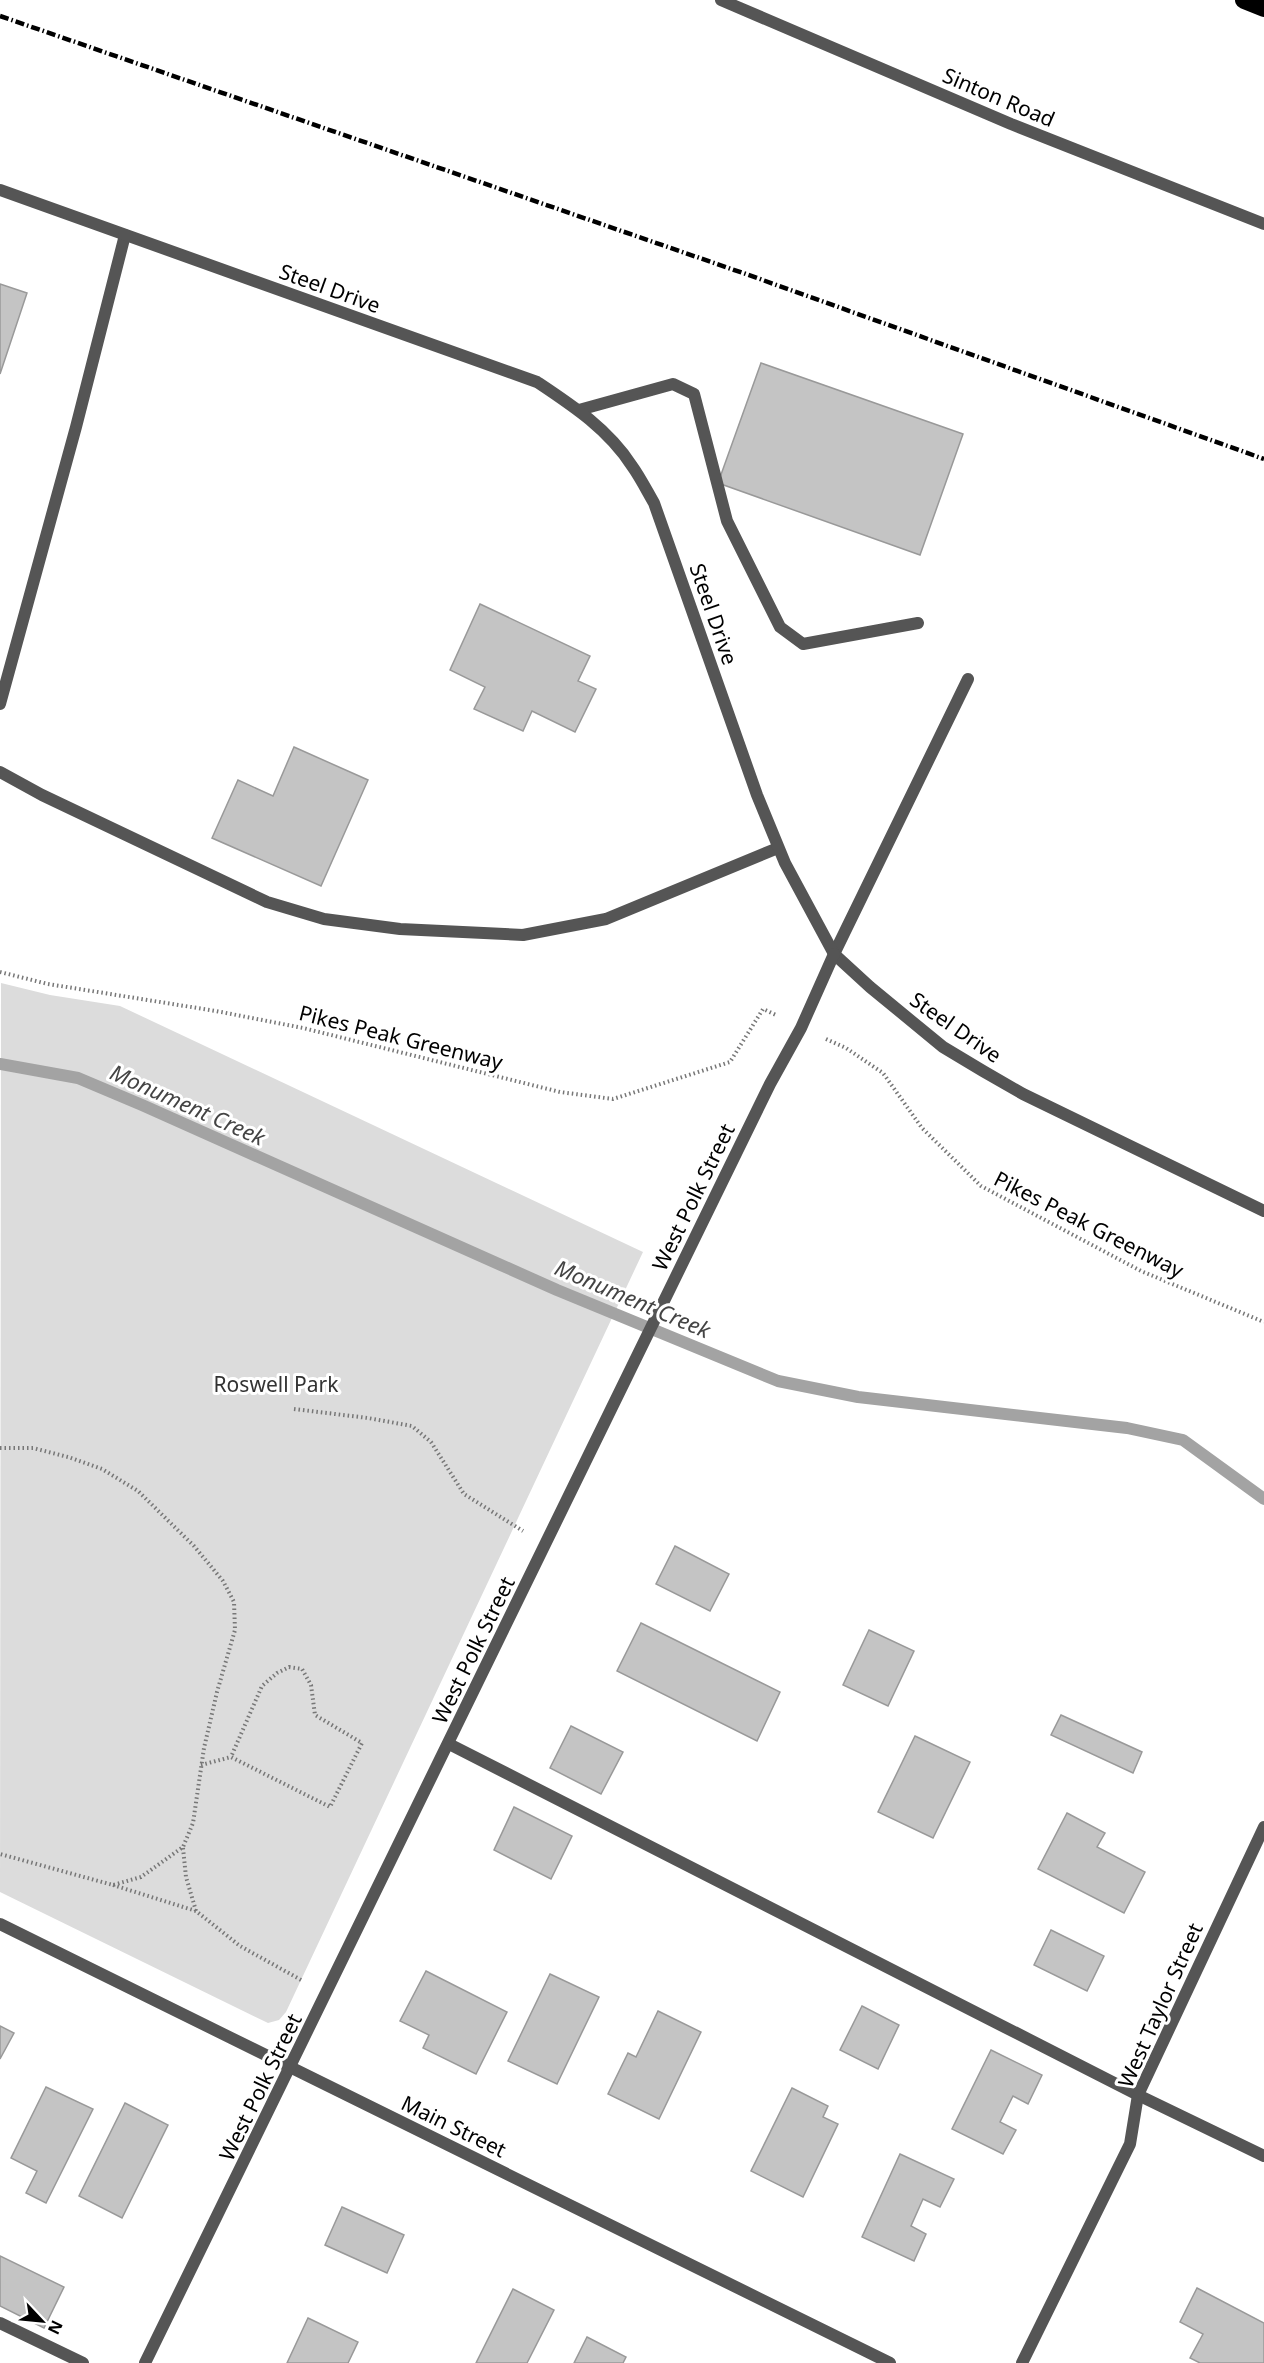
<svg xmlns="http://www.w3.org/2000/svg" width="1264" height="2363" font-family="'Noto Sans',sans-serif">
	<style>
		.green { fill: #dcdcdc }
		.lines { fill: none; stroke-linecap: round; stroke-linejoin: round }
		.stream { stroke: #a3a3a3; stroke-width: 12 }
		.building { fill: #c4c4c4; stroke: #999; stroke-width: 1.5 }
		.path { stroke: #777; stroke-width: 4; stroke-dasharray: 1.5 3; stroke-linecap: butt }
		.lane { stroke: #555; stroke-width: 12 }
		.street { stroke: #555; stroke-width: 12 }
		.highway { stroke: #000; stroke-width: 18 }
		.rail { stroke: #000; stroke-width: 4.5; stroke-dasharray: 9 3 1.5 3; stroke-linecap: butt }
		.labels { text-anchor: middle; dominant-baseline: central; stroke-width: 6; stroke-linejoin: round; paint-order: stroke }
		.street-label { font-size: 21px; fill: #000; stroke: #fff }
		.park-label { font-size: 21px; fill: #333; stroke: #fff }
		.water-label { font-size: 22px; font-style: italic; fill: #444; stroke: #fff }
	</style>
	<rect width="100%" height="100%" fill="#fff"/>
	<path class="green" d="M 1,983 L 50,995 L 120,1006 L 643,1252 L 286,2012 L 279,2020 L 268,2023 L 0,1892 Z"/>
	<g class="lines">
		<path class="stream" d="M 0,1064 L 78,1078 L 142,1105 L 557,1290 L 778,1381 L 858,1397 L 1127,1428 L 1183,1440 L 1264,1499"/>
	</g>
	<g class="building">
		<path d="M 0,284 L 27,293 L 0,374 Z"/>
		<path d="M 761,363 L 963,434 L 920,555 L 718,483 Z"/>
		<path d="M 480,604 L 590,656 L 578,681 L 596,689 L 575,732 L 532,711 L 523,731 L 474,709 L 485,687 L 450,670 Z"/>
		<path d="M 294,747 L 368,780 L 321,886 L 212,838 L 238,780 L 273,796 Z"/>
		<path d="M 675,1546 L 729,1574 L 710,1611 L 656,1584 Z"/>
		<path d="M 641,1623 L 780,1692 L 757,1741 L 617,1671 Z"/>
		<path d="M 869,1630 L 914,1651 L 888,1706 L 843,1685 Z"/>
		<path d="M 1061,1715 L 1142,1752 L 1133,1773 L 1051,1735 Z"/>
		<path d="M 571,1726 L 623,1752 L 601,1794 L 550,1768 Z"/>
		<path d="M 915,1736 L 970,1762 L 933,1838 L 878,1812 Z"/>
		<path d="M 514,1807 L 572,1836 L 551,1879 L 494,1850 Z"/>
		<path d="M 1067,1813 L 1105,1833 L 1097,1847 L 1145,1872 L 1124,1913 L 1038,1869 Z"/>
		<path d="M 1051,1930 L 1104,1956 L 1087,1991 L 1034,1965 Z"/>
		<path d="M 426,1971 L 507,2012 L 476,2074 L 423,2048 L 429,2035 L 400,2021 Z"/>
		<path d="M 550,1974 L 599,1997 L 557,2084 L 508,2061 Z"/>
		<path d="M 862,2006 L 899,2025 L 878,2069 L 840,2050 Z"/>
		<path d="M 658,2011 L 701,2032 L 659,2119 L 608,2094 L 628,2053 L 636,2057 Z"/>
		<path d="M 0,2026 L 14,2033 L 0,2059 Z"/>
		<path d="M 991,2050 L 1042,2075 L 1028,2104 L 1013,2096 L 1000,2122 L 1016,2130 L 1003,2154 L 952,2129 Z"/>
		<path d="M 46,2087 L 93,2109 L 46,2203 L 26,2193 L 37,2171 L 11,2158 Z"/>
		<path d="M 792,2088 L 828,2106 L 823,2117 L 838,2124 L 803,2197 L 751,2171 Z"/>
		<path d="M 125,2103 L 168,2125 L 122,2218 L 79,2196 Z"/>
		<path d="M 900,2154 L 954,2179 L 940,2207 L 923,2199 L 911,2226 L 926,2234 L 914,2261 L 862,2237 Z"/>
		<path d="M 342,2207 L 404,2235 L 387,2273 L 325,2245 Z"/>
		<path d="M 0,2256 L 64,2287 L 44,2328 L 0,2306 Z"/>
		<path d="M 1197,2288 L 1264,2323 L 1264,2363 L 1200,2363 L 1190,2358 L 1203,2334 L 1180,2322 Z"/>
		<path d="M 513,2289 L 554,2310 L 527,2363 L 476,2363 Z"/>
		<path d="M 308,2318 L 358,2342 L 348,2363 L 287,2363 Z"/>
		<path d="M 587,2337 L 626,2357 L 623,2363 L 574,2363 Z"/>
	</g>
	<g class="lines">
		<g class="path">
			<path d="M 0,972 L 48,984 L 216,1011 L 303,1028 L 560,1092 L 613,1099 L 730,1062 L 763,1009 L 776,1015"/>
			<path d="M 826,1039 L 846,1048 L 883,1073 L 922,1128 L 981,1186 L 1141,1271 L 1264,1322"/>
			<path d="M 294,1409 L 368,1418 L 412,1426 L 431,1442 L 464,1494 L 523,1531"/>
			<path d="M 0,1448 L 33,1448 L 68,1457 L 102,1469 L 138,1491 L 194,1546 L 223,1581 L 234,1602 L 235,1630 L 217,1692 L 204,1748 L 193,1823 L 183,1847 L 141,1877 L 113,1885 L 0,1854"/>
			<path d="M 289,1667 L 302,1669 L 311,1685 L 315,1715 L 362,1743 L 330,1807 L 231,1757 L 262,1686 L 277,1673 Z"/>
			<path d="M 201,1765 L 231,1757"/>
			<path d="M 183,1848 L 186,1877 L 196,1911"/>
			<path d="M 113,1885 L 196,1911 L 240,1946 L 303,1981"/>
		</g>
		<g class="lane">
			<path d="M 579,410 L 673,384 L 694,394 L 727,521 L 780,627 L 803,644 L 918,623"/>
			<path d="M 0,704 L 76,427 L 125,235"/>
			<path d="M 0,772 L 42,795 L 267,902 L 324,919 L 400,929 L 523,935 L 606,919 L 778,848"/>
			<path d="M 834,954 L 968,679"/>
			<path d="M 449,1744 L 1138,2095 L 1264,2156"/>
			<path d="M 0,2323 L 83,2363"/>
		</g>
		<g class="street">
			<path d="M 721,0 L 1011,124 L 1264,224"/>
			<path d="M 0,190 L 537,382 C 573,406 608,429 632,466 C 640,477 647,491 654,503 L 757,795 L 785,863 L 834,954 L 870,987 L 943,1047 L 983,1071 L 1023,1094 L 1264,1211"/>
			<path d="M 0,1924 L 890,2363"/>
			<path d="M 145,2363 L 770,1084 L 801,1028 L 834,954"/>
			<path d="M 1022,2363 L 1130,2144 L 1138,2095 L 1264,1827"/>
		</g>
		<path class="highway" d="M 1244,0 L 1264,8"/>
		<path class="rail" d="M 0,16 L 743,273 L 1264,459"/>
	</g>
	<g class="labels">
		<g class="street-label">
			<text transform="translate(999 97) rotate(23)">Sinton Road</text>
			<text transform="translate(330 288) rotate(20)">Steel Drive</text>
			<text transform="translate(714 614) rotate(71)">Steel Drive</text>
			<text transform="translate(956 1027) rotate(35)">Steel Drive</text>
			<text transform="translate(401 1037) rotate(14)">Pikes Peak Greenway</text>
			<text transform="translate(693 1197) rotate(-64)">West Polk Street</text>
			<text transform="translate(1089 1224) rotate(27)">Pikes Peak Greenway</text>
			<text transform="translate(473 1650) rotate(-64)">West Polk Street</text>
			<text transform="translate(1160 2005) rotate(-66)">West Taylor Street</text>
			<text transform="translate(260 2087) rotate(-64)">West Polk Street</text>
			<text transform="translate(454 2126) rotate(26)">Main Street</text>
		</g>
		<g class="park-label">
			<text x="276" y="1384">Roswell Park</text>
		</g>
		<g class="water-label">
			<text transform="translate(188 1104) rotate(24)">Monument Creek</text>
			<text transform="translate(633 1298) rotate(23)">Monument Creek</text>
		</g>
	</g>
	<g transform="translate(42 2321) rotate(116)" stroke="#ffffff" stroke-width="4.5" paint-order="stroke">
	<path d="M0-4.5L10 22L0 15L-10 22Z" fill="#000000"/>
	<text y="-9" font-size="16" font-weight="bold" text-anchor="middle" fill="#000000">N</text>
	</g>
</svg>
